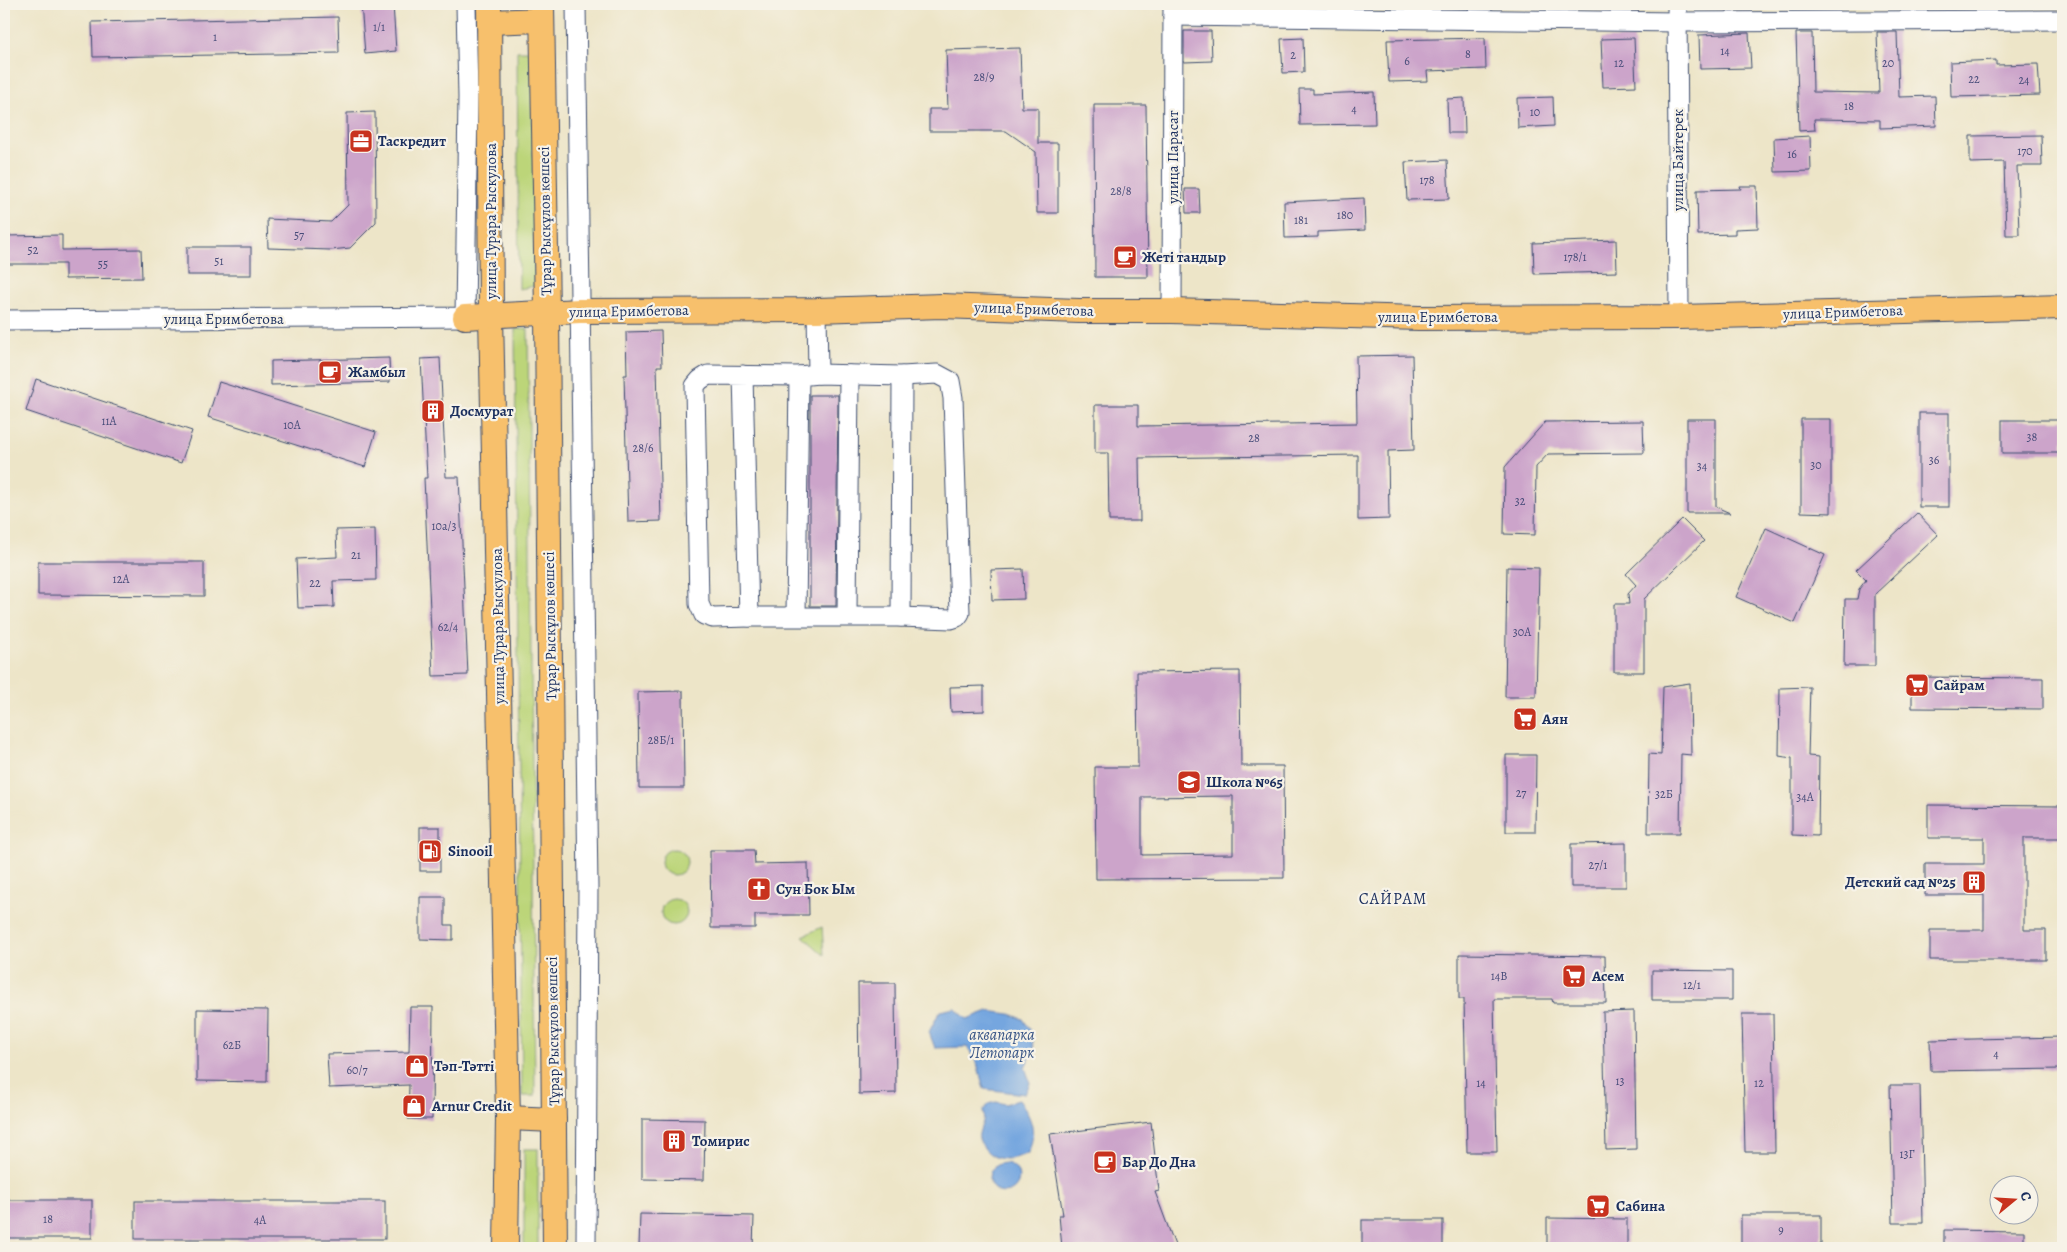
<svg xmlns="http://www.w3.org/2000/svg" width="2067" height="1252" font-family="Alegreya,serif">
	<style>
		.green { fill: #bcd579; stroke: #6c826c }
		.water { fill: #74a6df; stroke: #486a9e }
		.building { fill: #cca4ca; fill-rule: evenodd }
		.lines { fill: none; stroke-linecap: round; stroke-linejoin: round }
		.minor-casing { stroke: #3a4a6e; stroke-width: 21 }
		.major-casing { stroke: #3a4a6e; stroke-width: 26 }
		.minor { stroke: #fff; stroke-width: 19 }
		.major { stroke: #f7c06c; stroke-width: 24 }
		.labels { text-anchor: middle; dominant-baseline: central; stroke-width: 4.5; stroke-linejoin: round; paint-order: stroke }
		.number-label { font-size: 12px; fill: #474c79 }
		.poi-label { font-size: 15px; font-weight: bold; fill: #1b2f5e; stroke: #f7f3e8; text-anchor: start }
		.street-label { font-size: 15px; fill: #1b2f5e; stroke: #f7f3e8 }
		.neighbourhood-label { font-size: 16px; letter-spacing: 1px; fill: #1b2f5e; stroke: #f7f3e8 }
		.water-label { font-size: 16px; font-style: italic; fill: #365385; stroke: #f7f3e8 }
	</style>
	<rect width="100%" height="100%" fill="#f7f3e8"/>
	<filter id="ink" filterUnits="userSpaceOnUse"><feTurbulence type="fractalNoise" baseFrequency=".02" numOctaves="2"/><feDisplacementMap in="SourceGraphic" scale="10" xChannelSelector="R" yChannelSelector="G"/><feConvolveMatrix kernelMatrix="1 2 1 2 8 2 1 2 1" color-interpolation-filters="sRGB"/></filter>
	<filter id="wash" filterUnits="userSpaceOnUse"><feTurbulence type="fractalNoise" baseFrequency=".0096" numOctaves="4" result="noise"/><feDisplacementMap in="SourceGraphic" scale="20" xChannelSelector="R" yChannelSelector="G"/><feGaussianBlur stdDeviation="1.12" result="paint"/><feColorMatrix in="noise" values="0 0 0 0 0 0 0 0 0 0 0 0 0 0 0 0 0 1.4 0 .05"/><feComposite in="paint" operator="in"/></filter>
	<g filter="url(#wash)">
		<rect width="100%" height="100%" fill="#ede5c8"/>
		<g class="green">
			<path d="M 517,51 L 532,51 L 535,286 L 519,289 Z"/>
			<path d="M 515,329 L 528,329 L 535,1096 L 522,1096 Z"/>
			<circle cx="674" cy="862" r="13"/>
			<circle cx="674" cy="912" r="13"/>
			<path d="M 822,927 L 824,955 L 803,936 Z"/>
			<rect x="524" y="1149" width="14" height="99"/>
		</g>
		<g class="water">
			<path d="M 955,1008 L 967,1019 L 988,1011 L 1010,1014 L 1023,1019 L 1031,1031 L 1034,1048 L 1025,1067 L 1030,1083 L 1025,1094 L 984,1089 L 977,1063 L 967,1047 L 935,1048 L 929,1032 L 940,1011 Z"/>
			<path d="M 1019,1100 C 1032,1118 1037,1132 1028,1153 C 1013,1160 996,1163 985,1149 C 981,1144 978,1140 979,1134 C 981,1124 985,1123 983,1111 L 988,1104 L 996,1102 L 1005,1104 Z"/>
			<circle cx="1004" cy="1178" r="15"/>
		</g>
		<g id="blocks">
			<g class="building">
				<path d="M 361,4 L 393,4 L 396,51 L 365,54 Z"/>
				<path d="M 338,17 L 339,53 L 93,57 L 92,22 Z"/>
				<path d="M 1184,31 L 1211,31 L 1212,61 L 1184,62 Z"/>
				<path d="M 1877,32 L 1897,32 L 1899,97 L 1935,96 L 1936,126 L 1880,128 L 1880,120 L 1814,119 L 1815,130 L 1799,131 L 1796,33 L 1812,33 L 1813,92 L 1879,93 Z"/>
				<path d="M 1749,33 L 1751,68 L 1700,69 L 1699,35 Z"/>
				<path d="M 1303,38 L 1304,72 L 1283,73 L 1281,39 Z"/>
				<path d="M 1485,38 L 1486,69 L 1427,71 L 1428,81 L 1389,82 L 1387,40 Z"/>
				<path d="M 1634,38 L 1636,86 L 1603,87 L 1601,39 Z"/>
				<path d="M 1020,48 L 1022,108 L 1038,108 L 1038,143 L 1058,143 L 1058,213 L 1037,213 L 1036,152 L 1006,131 L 929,131 L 929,109 L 948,109 L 946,50 Z"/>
				<path d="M 1996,60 L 1996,65 L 2038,64 L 2040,95 L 1951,97 L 1950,62 Z"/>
				<path d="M 1299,89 L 1313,89 L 1313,94 L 1374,92 L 1375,124 L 1300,125 Z"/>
				<path d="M 1553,97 L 1554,126 L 1518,128 L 1517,98 Z"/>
				<path d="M 1464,98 L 1465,133 L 1448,133 L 1447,99 Z"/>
				<path d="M 1094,105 L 1146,105 L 1148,277 L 1095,277 Z"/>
				<path d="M 375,112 L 376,222 L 350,248 L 331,250 L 268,248 L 267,219 L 331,222 L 348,205 L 347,113 Z"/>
				<path d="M 2041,135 L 2042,166 L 2017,166 L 2019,235 L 2006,235 L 2004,162 L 1970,163 L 1970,136 Z"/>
				<path d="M 1810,136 L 1811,171 L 1775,172 L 1774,138 Z"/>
				<path d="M 1447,160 L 1449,199 L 1407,200 L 1405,162 Z"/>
				<path d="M 1740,186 L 1757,186 L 1758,228 L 1735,229 L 1735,234 L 1698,235 L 1697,190 L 1741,189 Z"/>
				<path d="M 1185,189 L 1199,189 L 1200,213 L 1186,213 Z"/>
				<path d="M 1364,198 L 1365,230 L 1318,232 L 1318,237 L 1285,238 L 1284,202 Z"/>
				<path d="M 62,235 L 62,250 L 141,249 L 142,278 L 65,279 L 65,264 L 4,264 L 4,236 Z"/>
				<path d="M 1616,240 L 1617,272 L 1534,274 L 1533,243 Z"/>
				<rect x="187" y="247" width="64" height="28"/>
				<path d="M 661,331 L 662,366 L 657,366 L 661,521 L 628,522 L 624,375 L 627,375 L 626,332 Z"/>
				<path d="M 1412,355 L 1414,450 L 1388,451 L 1389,519 L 1358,520 L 1358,455 L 1139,458 L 1140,521 L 1109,521 L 1108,453 L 1095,453 L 1095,405 L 1138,405 L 1138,426 L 1357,423 L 1356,356 Z"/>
				<path d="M 389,358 L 390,382 L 271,385 L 271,361 Z"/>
				<path d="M 440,358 L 446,477 L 459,477 L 468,675 L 433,676 L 424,478 L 427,478 L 421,359 Z"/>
				<path d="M 36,379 L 192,431 L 181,463 L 26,411 Z"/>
				<path d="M 219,382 L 376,432 L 365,467 L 208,417 Z"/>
				<path d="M 810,395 L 838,395 L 836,606 L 810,606 Z"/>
				<rect x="1919" y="413" width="30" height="94"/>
				<path d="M 1687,419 L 1716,419 L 1716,507 L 1730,513 L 1687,513 Z"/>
				<path d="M 1801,419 L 1831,419 L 1831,513 L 1801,512 Z"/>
				<rect x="2002" y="420" width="61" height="33"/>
				<path d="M 1643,421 L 1644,453 L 1548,454 L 1536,467 L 1535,535 L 1504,534 L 1505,467 L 1545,422 Z"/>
				<path d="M 1917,513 L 1938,535 L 1875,594 L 1875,666 L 1844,666 L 1845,599 L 1857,599 L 1859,589 L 1866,580 L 1856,570 Z"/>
				<path d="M 1682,519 L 1704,541 L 1644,599 L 1644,672 L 1614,672 L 1614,604 L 1629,604 L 1628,594 L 1636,585 L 1626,574 Z"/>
				<path d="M 1766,528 L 1825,555 L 1795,623 L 1736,597 Z"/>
				<path d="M 375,529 L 376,580 L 333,581 L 334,607 L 298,608 L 296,559 L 337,557 L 336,530 Z"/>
				<path d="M 38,562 L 204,562 L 204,596 L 38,595 Z"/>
				<path d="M 1507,567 L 1539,568 L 1536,697 L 1505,697 Z"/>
				<path d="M 1023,569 L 1024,599 L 992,600 L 991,570 Z"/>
				<path d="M 1240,671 L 1241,766 L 1283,766 L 1284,878 L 1096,879 L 1095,767 L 1138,767 L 1137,672 ZM 1233,796 L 1233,854 L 1142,855 L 1142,797 Z"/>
				<path d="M 1912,677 L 2043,678 L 2043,709 L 1912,708 Z"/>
				<path d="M 1690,683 L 1691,755 L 1681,754 L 1680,833 L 1648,833 L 1649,754 L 1661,755 L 1663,687 Z"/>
				<path d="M 984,686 L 984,711 L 951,712 L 950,687 Z"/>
				<path d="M 1810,687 L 1808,756 L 1819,757 L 1818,836 L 1792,835 L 1792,758 L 1779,756 L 1780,688 Z"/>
				<path d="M 683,691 L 684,788 L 639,788 L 638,692 Z"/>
				<path d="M 1506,755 L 1536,755 L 1535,832 L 1506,832 Z"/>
				<path d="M 1928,805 L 2063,806 L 2063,838 L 2024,838 L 2024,930 L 2046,930 L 2046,960 L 1930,960 L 1930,930 L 1984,930 L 1984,895 L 1925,895 L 1925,864 L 1984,864 L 1984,838 L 1928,838 Z"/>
				<rect x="420" y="827" width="20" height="44"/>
				<path d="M 1626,843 L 1626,887 L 1571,887 L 1571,844 Z"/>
				<path d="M 710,850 L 754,850 L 755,864 L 808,863 L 809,915 L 755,915 L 755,928 L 711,928 Z"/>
				<path d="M 420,897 L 445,897 L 445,925 L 453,925 L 453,940 L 420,939 Z"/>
				<path d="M 1459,954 L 1605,956 L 1606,1003 L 1553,1003 L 1552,999 L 1494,999 L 1497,1152 L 1467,1152 L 1464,999 L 1459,999 Z"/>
				<path d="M 1652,970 L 1732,971 L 1732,1000 L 1652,1000 Z"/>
				<path d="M 858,983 L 895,983 L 896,1093 L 859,1094 Z"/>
				<path d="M 410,1007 L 433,1007 L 432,1119 L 408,1119 L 409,1085 L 329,1088 L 327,1054 L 409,1052 Z"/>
				<path d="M 197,1009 L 268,1010 L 267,1082 L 197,1081 Z"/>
				<path d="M 1634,1011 L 1636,1149 L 1606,1150 L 1603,1012 Z"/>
				<path d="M 1742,1014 L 1773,1014 L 1775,1152 L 1745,1152 Z"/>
				<path d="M 2062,1037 L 2062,1069 L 1931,1071 L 1930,1040 Z"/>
				<path d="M 1890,1085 L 1920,1085 L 1923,1223 L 1893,1223 Z"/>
				<path d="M 642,1119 L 705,1120 L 704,1180 L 642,1179 Z"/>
				<path d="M 1151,1122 L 1159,1191 L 1155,1192 L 1176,1248 L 1062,1248 L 1059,1215 L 1063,1215 L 1050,1134 Z"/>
				<rect x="4" y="1200" width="88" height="38"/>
				<rect x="135" y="1201" width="250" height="38"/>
				<path d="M 640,1214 L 754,1216 L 753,1248 L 639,1248 Z"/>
				<rect x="1741" y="1215" width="80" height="30"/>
				<path d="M 1547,1218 L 1627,1219 L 1627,1248 L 1547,1248 Z"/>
				<rect x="1362" y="1220" width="81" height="28"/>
				<path d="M 1944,1230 L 2024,1231 L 2024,1248 L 1944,1248 Z"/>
			</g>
		</g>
	</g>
	<g filter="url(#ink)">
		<use href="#blocks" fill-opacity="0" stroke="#3a4a6e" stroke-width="1"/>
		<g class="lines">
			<g class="minor-casing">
				<g id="minor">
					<path d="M 576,4 L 588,887 L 586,1248"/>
					<path d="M 1677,4 L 1679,317"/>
					<path d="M 1173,16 L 1678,22 L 2063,20"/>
					<path d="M 817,310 L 818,374"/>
					<path d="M 1172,311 L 1173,4"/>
					<path d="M 4,320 L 465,317 L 468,97 L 466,4"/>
					<path d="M 743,375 L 749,617 L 713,618 L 704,615 L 699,604 L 695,386 L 700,380 L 708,375 L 799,376"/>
					<path d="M 847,616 L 849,375"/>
					<path d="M 749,617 L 901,617 L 951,619 L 957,617 L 960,613 L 953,398 L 950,381 L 937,374 L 902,376 L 818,374 L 799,376 L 796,615"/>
					<path d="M 901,617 L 902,376"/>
				</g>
			</g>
			<g class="major-casing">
				<g id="major">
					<path d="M 489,4 L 491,315 L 508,1118 L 506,1248"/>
					<path d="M 542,4 L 547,313 L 555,1248"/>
					<path d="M 489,22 L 542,20"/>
					<path d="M 465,317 L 580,311 L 817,310 L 942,306 L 1079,311 L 1172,311 L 1419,318 L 1679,317 L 2063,307"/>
					<path d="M 508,1118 L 554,1120"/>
				</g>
			</g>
			<use href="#minor" class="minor"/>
			<use href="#major" class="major"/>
		</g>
	</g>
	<defs>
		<g id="office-square" transform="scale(1.25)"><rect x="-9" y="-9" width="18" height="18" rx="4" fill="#c8321e" stroke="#f7f3e8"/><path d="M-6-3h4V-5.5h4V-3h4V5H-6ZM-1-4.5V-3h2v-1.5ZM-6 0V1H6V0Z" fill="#fff"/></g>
		<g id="cafe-square" transform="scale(1.25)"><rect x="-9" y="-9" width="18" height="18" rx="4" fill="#c8321e" stroke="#f7f3e8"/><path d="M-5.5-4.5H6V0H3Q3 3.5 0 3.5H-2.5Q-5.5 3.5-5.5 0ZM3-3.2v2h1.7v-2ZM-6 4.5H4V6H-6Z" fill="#fff"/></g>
		<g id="building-square" transform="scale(1.25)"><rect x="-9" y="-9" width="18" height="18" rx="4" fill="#c8321e" stroke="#f7f3e8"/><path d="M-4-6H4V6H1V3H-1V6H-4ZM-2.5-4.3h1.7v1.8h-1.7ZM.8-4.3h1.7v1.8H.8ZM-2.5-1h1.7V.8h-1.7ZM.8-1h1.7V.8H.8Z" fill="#fff"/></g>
		<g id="supermarket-square" transform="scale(1.25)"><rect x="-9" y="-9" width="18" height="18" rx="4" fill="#c8321e" stroke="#f7f3e8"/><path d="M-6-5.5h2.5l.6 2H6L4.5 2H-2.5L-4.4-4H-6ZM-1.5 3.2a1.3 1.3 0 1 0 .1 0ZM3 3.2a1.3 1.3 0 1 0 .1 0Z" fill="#fff"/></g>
		<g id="school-square" transform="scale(1.25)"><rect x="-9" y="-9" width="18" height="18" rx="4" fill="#c8321e" stroke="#f7f3e8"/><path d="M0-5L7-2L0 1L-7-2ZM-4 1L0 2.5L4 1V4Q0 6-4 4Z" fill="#fff"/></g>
		<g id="fuel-square" transform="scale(1.25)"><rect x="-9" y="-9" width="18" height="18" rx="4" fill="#c8321e" stroke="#f7f3e8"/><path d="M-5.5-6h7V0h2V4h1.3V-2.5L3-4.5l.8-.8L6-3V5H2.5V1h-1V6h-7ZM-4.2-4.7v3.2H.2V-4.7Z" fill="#fff"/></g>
		<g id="church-square" transform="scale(1.25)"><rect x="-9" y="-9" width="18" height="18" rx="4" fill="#c8321e" stroke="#f7f3e8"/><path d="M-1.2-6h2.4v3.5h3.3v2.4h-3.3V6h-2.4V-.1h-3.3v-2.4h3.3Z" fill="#fff"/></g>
		<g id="shop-square" transform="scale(1.25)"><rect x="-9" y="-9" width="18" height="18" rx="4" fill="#c8321e" stroke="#f7f3e8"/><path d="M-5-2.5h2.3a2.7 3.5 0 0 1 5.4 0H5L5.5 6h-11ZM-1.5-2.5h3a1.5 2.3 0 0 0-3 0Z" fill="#fff"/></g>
	</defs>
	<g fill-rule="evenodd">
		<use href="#office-square" x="361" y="141"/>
		<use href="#cafe-square" x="1125" y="257"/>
		<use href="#cafe-square" x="330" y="372"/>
		<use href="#building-square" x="433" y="411"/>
		<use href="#supermarket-square" x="1917" y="685"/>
		<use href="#supermarket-square" x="1525" y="719"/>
		<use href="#school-square" x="1189" y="782"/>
		<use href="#fuel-square" x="430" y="851"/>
		<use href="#building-square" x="1974" y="882"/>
		<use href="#church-square" x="759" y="889"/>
		<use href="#supermarket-square" x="1574" y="976"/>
		<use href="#shop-square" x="417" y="1066"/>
		<use href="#shop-square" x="414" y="1106"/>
		<use href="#building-square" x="674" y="1141"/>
		<use href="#cafe-square" x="1105" y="1162"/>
		<use href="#supermarket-square" x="1598" y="1206"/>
	</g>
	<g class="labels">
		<g class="number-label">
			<text x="379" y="27">1/1</text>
			<text x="215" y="37">1</text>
			<text x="1725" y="51">14</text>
			<text x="1468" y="54">8</text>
			<text x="1293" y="55">2</text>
			<text x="1407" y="61">6</text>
			<text x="1619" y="63">12</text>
			<text x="1888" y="63">20</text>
			<text x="984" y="77">28/9</text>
			<text x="1974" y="79">22</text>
			<text x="2024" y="80">24</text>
			<text x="1849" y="106">18</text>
			<text x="1354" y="109">4</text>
			<text x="1535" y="112">10</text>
			<text x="2025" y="151">170</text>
			<text x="1792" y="154">16</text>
			<text x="1427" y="180">178</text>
			<text x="1121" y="191">28/8</text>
			<text x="1345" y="215">180</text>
			<text x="1301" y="220">181</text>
			<text x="299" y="235">57</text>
			<text x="33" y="250">52</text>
			<text x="1575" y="257">178/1</text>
			<text x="219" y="261">51</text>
			<text x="103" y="264">55</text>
			<text x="109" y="421">11А</text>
			<text x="292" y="425">10А</text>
			<text x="2032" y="437">38</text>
			<text x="1254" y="438">28</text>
			<text x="643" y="448">28/6</text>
			<text x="1934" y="460">36</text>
			<text x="1816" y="465">30</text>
			<text x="1702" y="466">34</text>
			<text x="1520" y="501">32</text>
			<text x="444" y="526">10а/3</text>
			<text x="356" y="555">21</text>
			<text x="121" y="579">12А</text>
			<text x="315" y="583">22</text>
			<text x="448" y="627">62/4</text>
			<text x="1522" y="632">30А</text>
			<text x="661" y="740">28Б/1</text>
			<text x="1521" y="793">27</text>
			<text x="1664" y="794">32Б</text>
			<text x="1805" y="797">34А</text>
			<text x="1598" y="865">27/1</text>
			<text x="1499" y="976">14В</text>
			<text x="1692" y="985">12/1</text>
			<text x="232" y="1045">62Б</text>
			<text x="1996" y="1054">4</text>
			<text x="357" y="1070">60/7</text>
			<text x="1620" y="1081">13</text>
			<text x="1481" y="1083">14</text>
			<text x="1759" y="1083">12</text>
			<text x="1907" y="1154">13Г</text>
			<text x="48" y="1219">18</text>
			<text x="260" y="1220">4А</text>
			<text x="1781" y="1230">9</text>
		</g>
		<g class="poi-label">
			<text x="378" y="141">Таскредит</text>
			<text x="1142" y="257">Жеті тандыр</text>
			<text x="348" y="372">Жамбыл</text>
			<text x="450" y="411">Досмурат</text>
			<text x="1934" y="685">Сайрам</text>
			<text x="1542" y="719">Аян</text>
			<text x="1206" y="782">Школа №65</text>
			<text x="448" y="851">Sinooil</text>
			<text x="1956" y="882" text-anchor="end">Детский сад №25</text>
			<text x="776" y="889">Сун Бок Ым</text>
			<text x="1592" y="976">Асем</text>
			<text x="434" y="1066">Тәп-Тәтті</text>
			<text x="432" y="1106">Arnur Credit</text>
			<text x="692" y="1141">Томирис</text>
			<text x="1122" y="1162">Бар До Дна</text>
			<text x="1616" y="1206">Сабина</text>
		</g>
		<g class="street-label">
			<text transform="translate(1173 157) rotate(-90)">улица Парасат</text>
			<text transform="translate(1678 160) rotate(-90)">улица Байтерек</text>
			<text transform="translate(491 221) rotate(-90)">улица Турара Рыскулова</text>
			<text transform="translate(545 221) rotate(-91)">Тұрар Рыскұлов көшесі</text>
			<text transform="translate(1034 309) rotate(2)">улица Еримбетова</text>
			<text transform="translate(629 311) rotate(-1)">улица Еримбетова</text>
			<text transform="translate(1843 312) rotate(-2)">улица Еримбетова</text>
			<text x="1438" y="317">улица Еримбетова</text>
			<text x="224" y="319">улица Еримбетова</text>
			<text transform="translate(498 626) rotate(-91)">улица Турара Рыскулова</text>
			<text transform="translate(550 626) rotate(-91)">Тұрар Рыскұлов көшесі</text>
			<text transform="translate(553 1031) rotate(-91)">Тұрар Рыскұлов көшесі</text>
		</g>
		<g class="neighbourhood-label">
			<text x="1393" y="899">САЙРАМ</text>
		</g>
		<g class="water-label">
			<text x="1002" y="1035">аквапарка<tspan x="1002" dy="18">Летопарк</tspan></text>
		</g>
	</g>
	<rect width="2067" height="1252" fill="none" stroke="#f7f3e8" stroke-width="20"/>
	<g transform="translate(2014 1200) rotate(72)"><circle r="24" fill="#f7f3e8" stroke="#9fa5b1"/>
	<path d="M0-4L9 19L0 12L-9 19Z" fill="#c8321e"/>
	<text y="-8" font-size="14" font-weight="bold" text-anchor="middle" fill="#1b2f5e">С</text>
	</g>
</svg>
